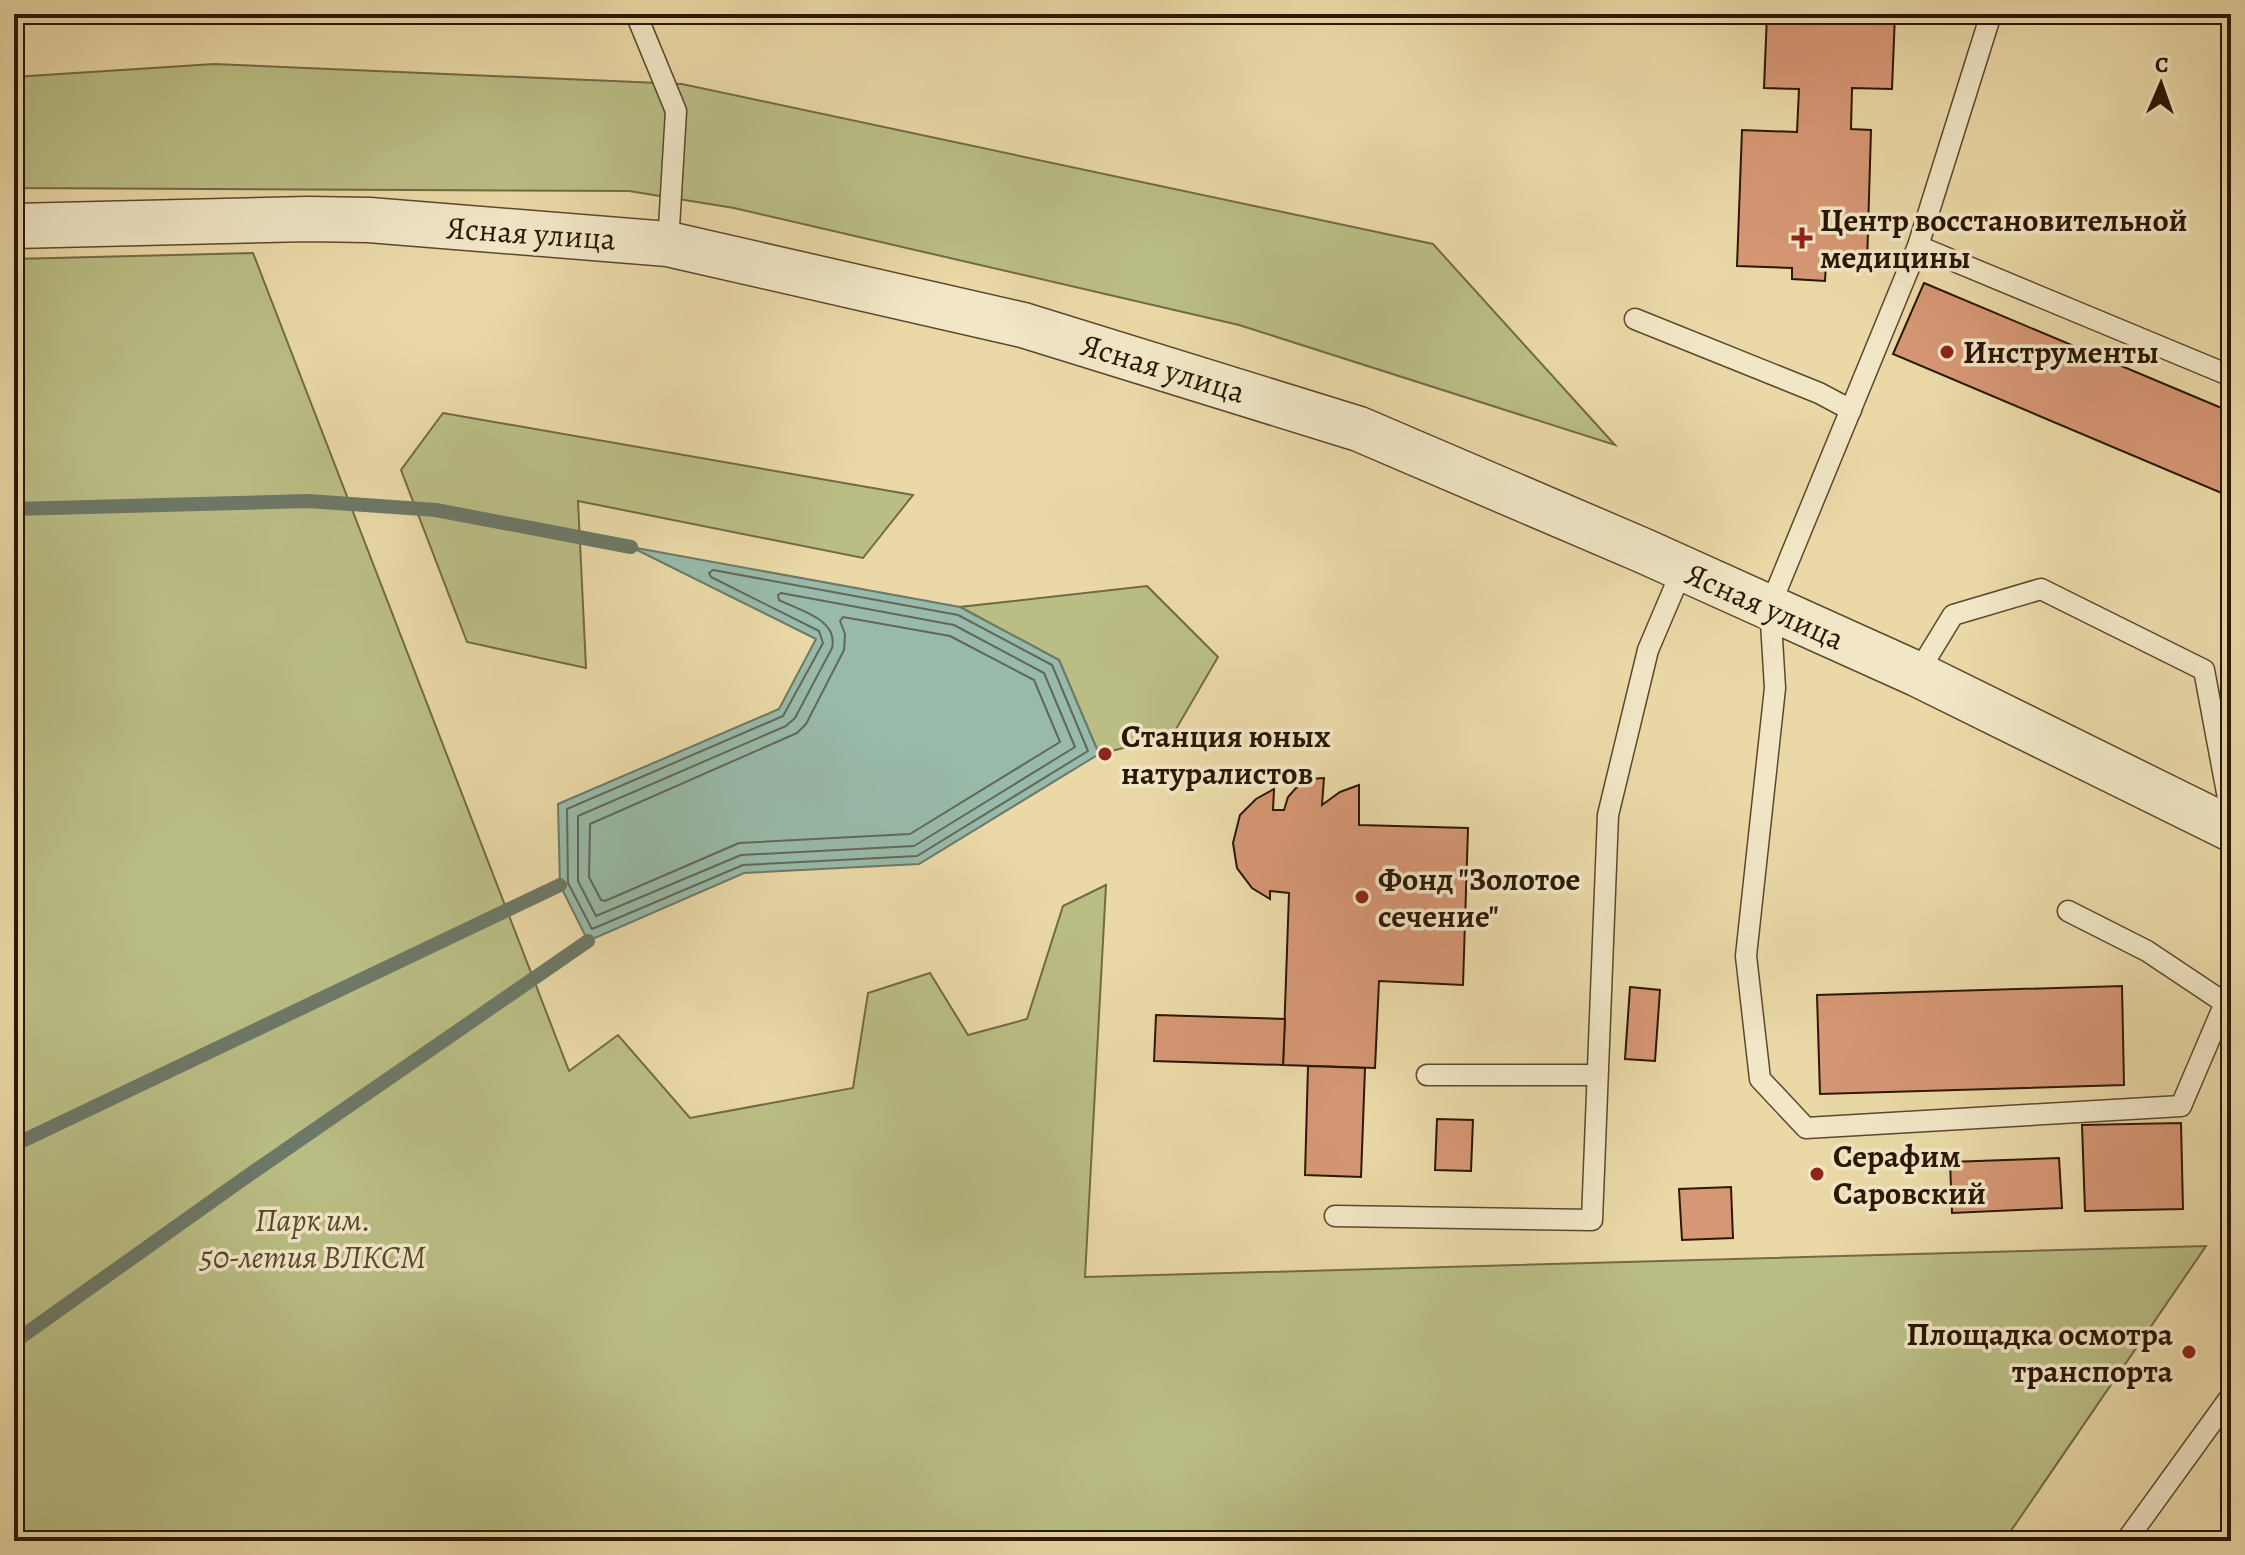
<svg xmlns="http://www.w3.org/2000/svg" width="2245" height="1555" font-family="Alegreya,serif">
	<style>
		.green { fill: #babe85; stroke: #736a44; stroke-width: 2 }
		.water { fill: #98baaa; stroke: #6d7968; stroke-width: 2 }
		.lines { fill: none; stroke-linecap: round; stroke-linejoin: round }
		.shore { stroke: #626857; stroke-width: 2 }
		.stream { stroke: #6d7968; stroke-width: 14 }
		.building { fill: #d69775; stroke: #2c1704; stroke-width: 2 }
		.service-casing { stroke: #5c482d; stroke-width: 23 }
		.tertiary-casing { stroke: #5c482d; stroke-width: 47 }
		.service { stroke: #f1e6c6; stroke-width: 20 }
		.tertiary { stroke: #f1e6c6; stroke-width: 44 }
		.poi-dot { fill: #8f2418; stroke: #f1e6c6; stroke-width: 3 }
		.labels { text-anchor: middle; dominant-baseline: central; stroke-width: 7; stroke-linejoin: round; paint-order: stroke }
		.poi-label { font-size: 32px; font-weight: bold; fill: #2c1704; stroke: #f1e6c6; text-anchor: start }
		.street-label { font-size: 32px; fill: #2c1704; stroke: #f1e6c6 }
		.park-label { font-size: 32px; font-style: italic; fill: #57492b; stroke: #f1e6c6 }
	</style>
	<rect width="100%" height="100%" fill="#ead9a7"/>
	<filter id="stains"><feTurbulence type="fractalNoise" baseFrequency=".0025" numOctaves="4"/><feColorMatrix values="0 0 0 0 .2 0 0 0 0 .09 0 0 0 0 .02 0 0 0 .5 -.17"/></filter>
	<radialGradient id="worn" r=".72"><stop offset=".6" stop-color="#630" stop-opacity="0"/><stop offset="1" stop-color="#630" stop-opacity=".3"/></radialGradient>
	<g class="green">
		<path d="M 214,64 L 682,84 L 1433,244 L 1615,445 L 1239,325 L 734,208 L 629,191 L 14,188 L 14,77 Z"/>
		<path d="M 253,253 L 569,1071 L 618,1035 L 690,1118 L 853,1088 L 868,993 L 930,973 L 968,1035 L 1027,1019 L 1063,906 L 1106,885 L 1085,1277 L 2206,1246 L 2004,1541 L 14,1541 L 14,259 Z"/>
		<path d="M 443,413 L 913,495 L 863,558 L 578,501 L 586,668 L 467,642 L 401,470 Z"/>
		<path d="M 1147,586 L 1218,657 L 1172,736 L 1099,754 L 1059,660 L 960,607 Z"/>
	</g>
	<path class="water" d="M 631,547 L 960,607 L 1059,660 L 1099,754 L 919,864 L 744,873 L 588,941 L 560,885 L 558,804 L 779,709 L 816,639 Z"/>
	<g class="lines">
		<g class="shore">
			<path d="M 713,570 L 958,615 L 1052,665 L 1088,751 L 917,856 L 743,865 L 592,929 L 568,883 L 567,809 L 783,716 L 823,643 L 819,631 L 711,577 L 709,573 Z"/>
			<path d="M 781,593 L 954,625 L 1044,673 L 1075,747 L 914,846 L 741,855 L 596,916 L 578,881 L 578,816 L 786,726 L 795,718 L 832,648 C 839,619 798,610 779,600 L 778,595 Z"/>
			<path d="M 843,617 L 950,636 L 1034,680 L 1060,742 L 910,834 L 739,843 L 605,901 L 601,900 L 589,877 L 590,824 L 797,733 L 806,724 L 844,650 L 845,634 L 840,621 Z"/>
		</g>
		<g class="stream">
			<path d="M 14,509 L 308,501 L 436,510 L 631,547"/>
			<path d="M 14,1145 L 560,885"/>
			<path d="M 14,1342 L 246,1177 L 588,941"/>
		</g>
	</g>
	<g class="building">
		<path d="M 1767,14 L 1895,14 L 1892,89 L 1852,88 L 1851,129 L 1871,130 L 1867,265 L 1826,263 L 1825,281 L 1792,279 L 1792,268 L 1737,266 L 1742,130 L 1797,132 L 1799,89 L 1764,88 Z"/>
		<path d="M 1924,283 L 2231,412 L 2231,497 L 1893,354 Z"/>
		<path d="M 1324,778 L 1322,805 L 1340,792 L 1359,785 L 1359,825 L 1468,828 L 1463,985 L 1379,981 L 1375,1068 L 1283,1065 L 1289,893 L 1270,891 L 1270,899 L 1252,888 L 1237,868 L 1233,843 L 1240,815 L 1256,799 L 1274,789 L 1273,810 L 1284,810 L 1288,797 L 1296,788 L 1310,779 Z"/>
		<path d="M 2122,986 L 2124,1085 L 1820,1094 L 1817,995 Z"/>
		<path d="M 1630,987 L 1660,990 L 1655,1061 L 1625,1059 Z"/>
		<path d="M 1156,1015 L 1285,1019 L 1283,1065 L 1154,1061 Z"/>
		<path d="M 1308,1066 L 1365,1068 L 1361,1177 L 1305,1175 Z"/>
		<path d="M 1437,1119 L 1473,1120 L 1471,1171 L 1435,1170 Z"/>
		<path d="M 2181,1123 L 2183,1209 L 2085,1211 L 2082,1125 Z"/>
		<path d="M 2059,1158 L 2062,1208 L 1952,1213 L 1950,1162 Z"/>
		<path d="M 1731,1187 L 1733,1238 L 1682,1240 L 1679,1189 Z"/>
	</g>
	<g class="lines">
		<g class="service-casing">
			<g id="service">
				<path d="M 636,14 L 676,111 L 668,244"/>
				<path d="M 1991,14 L 1918,246 L 1770,606 L 1775,688 L 1746,956 L 1760,1079 L 1806,1128 L 2181,1106 L 2225,1003"/>
				<path d="M 1918,246 L 2231,376"/>
				<path d="M 1635,319 L 1819,393 L 1851,410"/>
				<path d="M 1917,674 L 1953,615 L 2041,589 L 2204,670 L 2231,814"/>
				<path d="M 2068,911 L 2147,951 L 2225,1003 L 2231,1001"/>
				<path d="M 1427,1075 L 1597,1075"/>
				<path d="M 1335,1216 L 1592,1220 L 1608,815 L 1648,650 L 1682,570"/>
				<path d="M 2126,1541 L 2231,1396"/>
			</g>
		</g>
		<g class="tertiary-casing">
			<path id="tertiary" d="M 14,226 L 308,219 L 369,220 L 668,244 L 1023,325 L 1359,429 L 1644,551 L 1917,674 L 2231,829"/>
		</g>
		<use href="#service" class="service"/>
		<use href="#tertiary" class="tertiary"/>
	</g>
	<g class="poi-dot">
		<path d="M1798 226h8v8h8v8h-8v8h-8v-8h-8v-8h8z"/>
		<circle cx="1947" cy="352" r="8"/>
		<circle cx="1105" cy="754" r="8"/>
		<circle cx="1362" cy="897" r="8"/>
		<circle cx="1817" cy="1174" r="8"/>
		<circle cx="2189" cy="1352" r="8"/>
	</g>
	<g class="labels">
		<g class="poi-label">
			<text x="1820" y="220">Центр восстановительной<tspan x="1820" dy="37">медицины</tspan></text>
			<text x="1963" y="352">Инструменты</text>
			<text x="1121" y="736">Станция юных<tspan x="1121" dy="37">натуралистов</tspan></text>
			<text x="1378" y="879">Фонд "Золотое<tspan x="1378" dy="37">сечение"</tspan></text>
			<text x="1833" y="1156">Серафим<tspan x="1833" dy="37">Саровский</tspan></text>
			<text x="2173" y="1334" text-anchor="end">Площадка осмотра<tspan x="2173" dy="37">транспорта</tspan></text>
		</g>
		<g class="street-label">
			<text transform="translate(531 233) rotate(4)">Ясная улица</text>
			<text transform="translate(1163 368) rotate(17)">Ясная улица</text>
			<text transform="translate(1765 606) rotate(24)">Ясная улица</text>
		</g>
		<g class="park-label">
			<text x="313" y="1220">Парк им.<tspan x="313" dy="37">50-летия ВЛКСМ</tspan></text>
		</g>
	</g>
	<rect width="2245" height="1555" fill="none" stroke="#ead9a7" stroke-width="48"/>
	<rect x="16" y="16" width="2213" height="1523" fill="none" stroke="#2c1704" stroke-width="4"/>
	<rect x="24" y="24" width="2197" height="1507" fill="none" stroke="#2c1704" stroke-width="2"/>
	<g transform="translate(2161 84) rotate(2)" stroke="#f1e6c6" stroke-width="6" paint-order="stroke">
	<path d="M0-6L14 30L0 20L-14 30Z" fill="#2c1704"/>
	<text y="-12" font-size="22" font-weight="bold" text-anchor="middle" fill="#2c1704">С</text>
	</g>
	<rect width="100%" height="100%" filter="url(#stains)"/>
	<rect width="100%" height="100%" fill="url(#worn)"/>
</svg>
